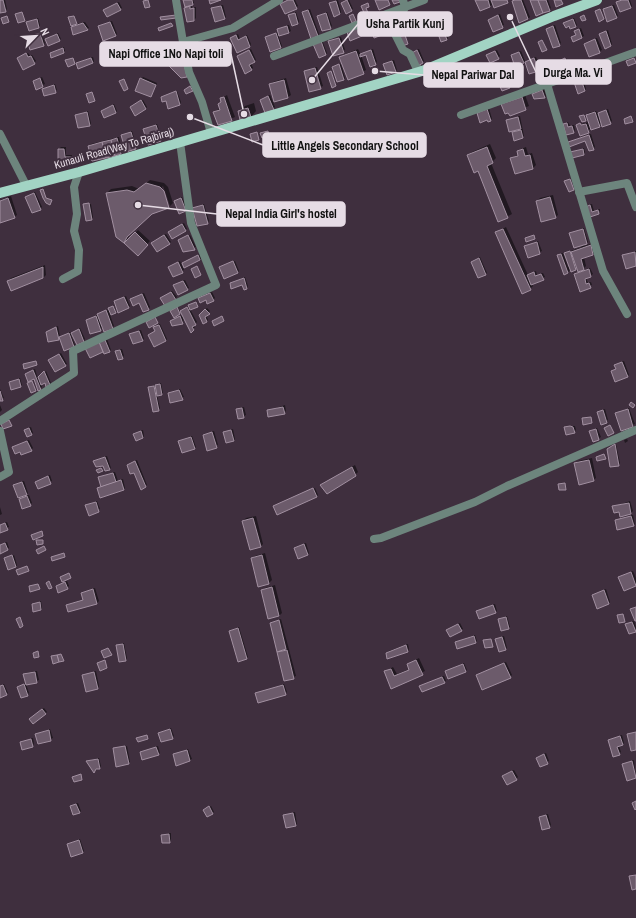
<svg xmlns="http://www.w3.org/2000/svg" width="636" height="918" font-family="'Archivo Narrow',sans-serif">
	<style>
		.shadow { fill: #0007 }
		.building { fill: #6c5b6b; stroke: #a290a1 }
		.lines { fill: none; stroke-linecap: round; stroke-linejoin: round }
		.minor { stroke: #6d857d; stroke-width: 8 }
		.major { stroke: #a2d4c4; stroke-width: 10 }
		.labels { text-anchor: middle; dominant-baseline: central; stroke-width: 4; stroke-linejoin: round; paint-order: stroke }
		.street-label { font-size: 11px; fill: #e6dce5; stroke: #3f2f3e }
		.leader { fill: none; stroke: #e6dce5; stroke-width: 1.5 }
		.callout-dot { fill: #e6dce5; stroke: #3f2f3e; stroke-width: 1.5 }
		.callout { fill: #e6dce5; stroke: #e6dce5; stroke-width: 1.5 }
		.callout-label { font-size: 12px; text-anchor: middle; font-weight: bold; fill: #111 }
	</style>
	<rect width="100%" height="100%" fill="#3f2f3e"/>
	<g class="shadow">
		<path d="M 0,0 L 5,0 L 7,9 L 5,11 L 0,12 Z"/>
		<path d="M 184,0 L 193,0 L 194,3 L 191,4 L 192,8 L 196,7 L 196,18 L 194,20 L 185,8 L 188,5 Z"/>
		<path d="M 288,0 L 295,0 L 298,6 L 296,8 L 281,4 Z"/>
		<path d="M 338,0 L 341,12 L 340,14 L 330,3 Z"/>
		<path d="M 349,0 L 353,9 L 351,10 L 344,1 Z"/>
		<path d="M 476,0 L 490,0 L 492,5 L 480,10 Z"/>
		<path d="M 514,0 L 523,0 L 530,17 L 528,19 L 520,21 L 513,1 Z"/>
		<path d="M 531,0 L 548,0 L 551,8 L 549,10 Z"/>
		<path d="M 621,0 L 630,0 L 632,6 L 631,7 L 618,2 Z"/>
		<path d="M 119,2 L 122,8 L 120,9 L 104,10 Z"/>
		<path d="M 223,5 L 226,17 L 224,18 L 212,9 Z"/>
		<path d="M 614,5 L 618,16 L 616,17 L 604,9 Z"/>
		<path d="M 310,9 L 319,34 L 317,36 L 305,11 Z"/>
		<path d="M 296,12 L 299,21 L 298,23 L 289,15 Z"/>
		<path d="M 327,12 L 332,26 L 330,28 L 318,16 Z"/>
		<path d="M 500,14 L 504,25 L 494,31 L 489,20 Z"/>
		<path d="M 74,16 L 77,24 L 85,22 L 89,28 L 87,29 L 72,27 L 75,24 L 70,17 Z"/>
		<path d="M 38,18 L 40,25 L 39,27 L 27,22 Z"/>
		<path d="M 574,18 L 577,25 L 576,26 L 564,23 Z"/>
		<path d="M 112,21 L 117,34 L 115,36 L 99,27 Z"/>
		<path d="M 289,25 L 291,31 L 289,32 L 278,35 L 282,46 L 280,48 L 266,37 L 279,32 L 280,28 Z"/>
		<path d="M 555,25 L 561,43 L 559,45 L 547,29 Z"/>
		<path d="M 360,26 L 363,34 L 351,40 Z"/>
		<path d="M 445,28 L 448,38 L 447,39 L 438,31 Z"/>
		<path d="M 581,28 L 584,36 L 573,41 L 572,38 L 577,35 L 577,30 Z"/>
		<path d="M 608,30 L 612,44 L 611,45 L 601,34 Z"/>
		<path d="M 41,32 L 45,43 L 43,45 L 27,37 Z"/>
		<path d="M 58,33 L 61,39 L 59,40 L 46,39 Z"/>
		<path d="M 238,34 L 240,39 L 247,35 L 251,44 L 250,46 L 231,38 Z"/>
		<path d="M 341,37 L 345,50 L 333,55 L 329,42 Z"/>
		<path d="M 597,38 L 602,50 L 590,56 L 585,44 Z"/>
		<path d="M 322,40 L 327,53 L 326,54 L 314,44 Z"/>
		<path d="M 164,45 L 166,54 L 169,51 L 184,48 L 189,73 L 167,54 L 164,56 L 158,49 Z"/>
		<path d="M 64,47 L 65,51 L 64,52 L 51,53 Z"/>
		<path d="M 251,49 L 256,60 L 251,63 L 253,68 L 251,70 L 238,56 Z"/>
		<path d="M 358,49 L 361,55 L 373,49 L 377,62 L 375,64 L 367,53 L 361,55 L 366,70 L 348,79 L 343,63 L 341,64 L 345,78 L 344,79 L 333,67 L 343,63 L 340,57 L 343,55 Z"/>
		<path d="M 419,49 L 424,61 L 423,62 L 413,52 Z"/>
		<path d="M 497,50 L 500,56 L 498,58 L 489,54 Z"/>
		<path d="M 521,51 L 525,61 L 523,63 L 512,55 Z"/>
		<path d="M 28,53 L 30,56 L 32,55 L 36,61 L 34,63 L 18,58 Z"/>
		<path d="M 93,57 L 94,61 L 93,63 L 77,63 Z"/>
		<path d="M 536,57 L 540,68 L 538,70 L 526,62 Z"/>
		<path d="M 566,58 L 570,67 L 569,68 L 553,64 Z"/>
		<path d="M 394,60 L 397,70 L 395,71 L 384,64 Z"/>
		<path d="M 317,67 L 323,86 L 310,91 L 305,71 Z"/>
		<path d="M 42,77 L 45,84 L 36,88 L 34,82 Z"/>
		<path d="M 143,77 L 157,83 L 151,96 L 141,79 Z"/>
		<path d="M 286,78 L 291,95 L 288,97 L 275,101 L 270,84 L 273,82 Z"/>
		<path d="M 583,78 L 586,89 L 585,90 L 575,82 Z"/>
		<path d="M 509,80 L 511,86 L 510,88 L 501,84 Z"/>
		<path d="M 55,84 L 57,90 L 45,95 L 43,89 Z"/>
		<path d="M 544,89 L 546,96 L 545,97 L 534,98 L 533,94 L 535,93 Z"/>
		<path d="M 177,91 L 181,102 L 180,104 L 162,97 Z"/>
		<path d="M 227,95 L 235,117 L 219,124 L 215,112 L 220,108 L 219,104 L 222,101 L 221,99 Z"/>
		<path d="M 270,95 L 275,107 L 273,109 L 261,100 Z"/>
		<path d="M 525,95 L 529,106 L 510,114 L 502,105 Z"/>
		<path d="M 143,100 L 147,107 L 146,109 L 133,105 Z"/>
		<path d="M 254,103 L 256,111 L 251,117 L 239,112 L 245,106 Z"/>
		<path d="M 114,104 L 117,111 L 116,112 L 102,111 Z"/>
		<path d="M 489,108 L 492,119 L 490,120 L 478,113 Z"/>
		<path d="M 608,109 L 612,121 L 610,123 L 602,123 L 590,129 L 588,132 L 577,125 L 589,122 L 587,115 L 588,113 L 596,111 L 598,114 Z"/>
		<path d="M 88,111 L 91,123 L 90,125 L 76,115 Z"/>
		<path d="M 520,116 L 524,136 L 515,140 L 507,121 Z"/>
		<path d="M 568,122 L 570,126 L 574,125 L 575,130 L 573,132 L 564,125 Z"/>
		<path d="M 157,124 L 162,138 L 160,140 L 144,129 Z"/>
		<path d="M 132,131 L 137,147 L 135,148 L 122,135 Z"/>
		<path d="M 591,134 L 595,147 L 593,149 L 586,140 L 569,142 Z"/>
		<path d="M 119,137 L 122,152 L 121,153 L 93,160 L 89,146 L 91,144 Z"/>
		<path d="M 490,144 L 496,158 L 491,163 L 512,214 L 499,221 L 478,170 L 468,155 L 472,152 Z"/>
		<path d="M 61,147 L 66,147 L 66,155 L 72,155 L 71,164 L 59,164 L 59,149 Z"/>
		<path d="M 526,147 L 528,154 L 532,153 L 536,165 L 533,168 L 515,172 L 512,158 L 519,154 L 518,151 L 521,149 Z"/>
		<path d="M 584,148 L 585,152 L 584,154 L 572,153 Z"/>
		<path d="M 150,180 L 164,183 L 168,187 L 173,203 L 170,206 L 163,186 L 162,187 L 168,206 L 170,206 L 151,213 L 131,232 L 126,242 L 138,230 L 150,241 L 138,254 L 124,241 L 107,193 L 111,189 L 132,186 L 139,189 Z"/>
		<path d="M 35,192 L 42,207 L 40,209 L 26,197 Z"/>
		<path d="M 553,195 L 558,215 L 555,217 L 537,201 L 540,198 Z"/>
		<path d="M 11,196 L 17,215 L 14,217 L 0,222 L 0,200 Z"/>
		<path d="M 182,197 L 187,209 L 185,210 L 175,201 Z"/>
		<path d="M 91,204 L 93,217 L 92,219 L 85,205 Z"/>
		<path d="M 204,204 L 209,221 L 207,223 L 193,208 Z"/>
		<path d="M 592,204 L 594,211 L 600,209 L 600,211 L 587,217 L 586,206 Z"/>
		<path d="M 184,223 L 187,229 L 173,238 L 171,231 Z"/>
		<path d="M 506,227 L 528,275 L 536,271 L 537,275 L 543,273 L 545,277 L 531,283 L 533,286 L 530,289 L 496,233 Z"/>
		<path d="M 584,228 L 588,242 L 584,246 L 593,243 L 596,251 L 584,257 L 586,266 L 581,271 L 590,268 L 593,274 L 586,278 L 588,283 L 591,282 L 592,285 L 580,290 L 575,275 L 579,272 L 577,268 L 571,271 L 571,269 L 568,272 L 558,255 L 563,253 L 568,267 L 570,267 L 565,253 L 582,247 L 571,234 Z"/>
		<path d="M 166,234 L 171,242 L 169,244 L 154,241 Z"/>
		<path d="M 190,235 L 196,247 L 184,251 L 181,239 Z"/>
		<path d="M 538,241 L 542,251 L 529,257 L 526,246 Z"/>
		<path d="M 636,251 L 636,265 L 627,267 L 623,256 Z"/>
		<path d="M 200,254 L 201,258 L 200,259 L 183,263 Z"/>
		<path d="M 480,257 L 487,273 L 485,274 L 472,262 Z"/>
		<path d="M 180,261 L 184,270 L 173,276 L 169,267 Z"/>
		<path d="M 235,261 L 239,271 L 238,272 L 220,267 Z"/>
		<path d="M 45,265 L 46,275 L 43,278 L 8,281 L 11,278 Z"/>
		<path d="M 245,277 L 248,286 L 247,288 L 244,289 L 243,284 L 231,283 Z"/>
		<path d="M 185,280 L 189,288 L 187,289 L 176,284 Z"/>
		<path d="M 172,291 L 177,297 L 175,299 L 162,298 Z"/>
		<path d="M 212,292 L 215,298 L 213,300 L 201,297 Z"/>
		<path d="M 144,293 L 150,307 L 149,309 L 139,302 L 132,299 Z"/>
		<path d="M 126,296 L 130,306 L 129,307 L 115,302 Z"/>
		<path d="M 196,302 L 198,305 L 190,309 L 197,322 L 194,325 L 195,327 L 191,331 L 184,316 L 183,323 L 173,325 L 171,321 L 183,315 L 182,312 L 174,316 L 172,310 L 178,308 L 180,312 Z"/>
		<path d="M 114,307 L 116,312 L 110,315 L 114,326 L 112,328 L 103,327 L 100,330 L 87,320 Z"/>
		<path d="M 207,308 L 210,311 L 206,315 L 208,320 L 204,323 L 200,315 Z"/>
		<path d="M 160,324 L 167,339 L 166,341 L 149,335 L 155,331 L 154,328 L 155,326 Z"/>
		<path d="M 58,326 L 60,337 L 70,332 L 71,334 L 80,328 L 85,339 L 84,341 L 71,335 L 75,345 L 73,346 L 60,337 L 58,339 L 49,331 Z"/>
		<path d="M 141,330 L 144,339 L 142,340 L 130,334 Z"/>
		<path d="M 107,339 L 111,350 L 109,351 L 104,350 L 90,357 L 87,349 Z"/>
		<path d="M 122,349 L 124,356 L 122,358 L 116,351 Z"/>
		<path d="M 61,353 L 67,364 L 65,365 L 49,360 Z"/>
		<path d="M 624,361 L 629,375 L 627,376 L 612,371 L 616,369 L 615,365 L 617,364 Z"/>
		<path d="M 35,369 L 38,379 L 46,371 L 51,383 L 50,385 L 45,382 L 41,384 L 42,387 L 40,389 L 35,381 L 36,378 L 26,374 Z"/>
		<path d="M 20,378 L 22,385 L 20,386 L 10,382 Z"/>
		<path d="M 161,383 L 163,393 L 157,395 L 160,408 L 158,410 L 149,388 Z"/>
		<path d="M 0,389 L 4,398 L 0,400 Z"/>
		<path d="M 180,389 L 184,397 L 171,402 L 169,393 Z"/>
		<path d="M 0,405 L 2,410 L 0,412 Z"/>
		<path d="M 285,405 L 286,411 L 284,413 L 268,411 Z"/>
		<path d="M 244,407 L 246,415 L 239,418 L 237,410 Z"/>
		<path d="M 629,408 L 635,424 L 621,429 L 616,413 Z"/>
		<path d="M 605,409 L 608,420 L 601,424 L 598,412 Z"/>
		<path d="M 567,426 L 575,426 L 576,430 L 574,432 L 565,427 Z"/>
		<path d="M 31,427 L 33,433 L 31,434 L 25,430 Z"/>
		<path d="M 597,428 L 601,437 L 594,441 L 590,431 Z"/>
		<path d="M 233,429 L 235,439 L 234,441 L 224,433 Z"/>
		<path d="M 143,430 L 144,436 L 143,438 L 134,434 Z"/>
		<path d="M 214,431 L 218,445 L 208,450 L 204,435 Z"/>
		<path d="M 192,436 L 196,447 L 194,448 L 179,441 Z"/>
		<path d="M 627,439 L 628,441 L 625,443 L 624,440 Z"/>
		<path d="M 29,440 L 33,448 L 31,450 L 21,450 L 13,447 Z"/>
		<path d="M 616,444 L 620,463 L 618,465 L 608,449 Z"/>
		<path d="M 107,456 L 111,468 L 106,470 L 104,464 L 94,461 Z"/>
		<path d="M 592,458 L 596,478 L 593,480 L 575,464 L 578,461 Z"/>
		<path d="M 137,460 L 147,485 L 141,488 L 134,471 L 128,465 Z"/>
		<path d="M 355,465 L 358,472 L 355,475 L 322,485 Z"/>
		<path d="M 115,472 L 118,481 L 123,479 L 125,488 L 124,489 L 98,488 L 102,486 L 99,477 Z"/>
		<path d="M 50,475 L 52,481 L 39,488 L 37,482 Z"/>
		<path d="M 24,481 L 28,493 L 24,497 L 29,495 L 32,503 L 30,505 L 20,500 L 25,495 L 14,485 Z"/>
		<path d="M 315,488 L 318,495 L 317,496 L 278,514 L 276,505 Z"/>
		<path d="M 97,501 L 100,509 L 89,515 L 86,506 Z"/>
		<path d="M 630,501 L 633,511 L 631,513 L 621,515 L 620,511 L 613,507 Z"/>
		<path d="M 0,507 L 2,514 L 0,515 Z"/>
		<path d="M 633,515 L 635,524 L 633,525 L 616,520 Z"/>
		<path d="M 256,516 L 263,544 L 261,546 L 243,521 L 246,518 Z"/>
		<path d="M 7,522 L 9,527 L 0,532 L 0,525 Z"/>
		<path d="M 7,542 L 9,548 L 0,552 L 0,545 Z"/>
		<path d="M 306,543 L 309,553 L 308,554 L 296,547 Z"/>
		<path d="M 265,553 L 272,580 L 269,583 L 259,586 L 252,558 L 255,556 Z"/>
		<path d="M 14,555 L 17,565 L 16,567 L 6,558 Z"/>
		<path d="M 633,571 L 636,578 L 636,584 L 625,589 L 620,577 Z"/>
		<path d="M 67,581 L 69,586 L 67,588 L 57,586 Z"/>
		<path d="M 275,585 L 282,613 L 279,616 L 269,618 L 262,591 L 265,588 Z"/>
		<path d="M 95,588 L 99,601 L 97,603 L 69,611 L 67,605 L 69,604 L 84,599 L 82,593 Z"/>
		<path d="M 606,589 L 610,602 L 609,603 L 593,595 Z"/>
		<path d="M 41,601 L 42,608 L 41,610 L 33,604 Z"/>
		<path d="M 495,604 L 497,611 L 495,612 L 478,611 Z"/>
		<path d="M 507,616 L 510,627 L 508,628 L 499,619 Z"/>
		<path d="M 281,619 L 296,676 L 285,680 L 271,623 Z"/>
		<path d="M 634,621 L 636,627 L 635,631 L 627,624 Z"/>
		<path d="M 460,623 L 463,629 L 461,630 L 448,630 Z"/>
		<path d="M 239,627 L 248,657 L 246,658 L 230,631 Z"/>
		<path d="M 475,635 L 477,641 L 475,642 L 456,642 Z"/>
		<path d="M 504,636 L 507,648 L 500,651 L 496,640 Z"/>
		<path d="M 124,643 L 127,658 L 126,660 L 117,646 Z"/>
		<path d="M 408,644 L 409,649 L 408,651 L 388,658 L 387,653 L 389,651 Z"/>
		<path d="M 419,658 L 425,671 L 392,687 L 385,672 L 393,667 L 397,674 L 410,669 L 408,664 Z"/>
		<path d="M 506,662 L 512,675 L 510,677 L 477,675 Z"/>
		<path d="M 464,663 L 467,670 L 465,671 L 446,671 Z"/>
		<path d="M 37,671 L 39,680 L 26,684 L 29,693 L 27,695 L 19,687 L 26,683 L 24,674 L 26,673 Z"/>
		<path d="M 96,671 L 99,686 L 98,688 L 83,676 Z"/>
		<path d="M 444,676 L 446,681 L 444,682 L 420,686 Z"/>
		<path d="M 4,684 L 8,693 L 0,697 L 0,686 Z"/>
		<path d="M 284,684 L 287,692 L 285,694 L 256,694 Z"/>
		<path d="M 44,708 L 47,712 L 45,714 L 32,717 Z"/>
		<path d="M 171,728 L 174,736 L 172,738 L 159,733 Z"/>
		<path d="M 50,729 L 53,738 L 39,743 L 36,734 Z"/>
		<path d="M 622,735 L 624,743 L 619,746 L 621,752 L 619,754 L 609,740 Z"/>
		<path d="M 33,738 L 34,744 L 32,746 L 21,743 Z"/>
		<path d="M 127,746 L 130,762 L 128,763 L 114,749 Z"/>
		<path d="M 158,746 L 160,753 L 158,754 L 141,753 Z"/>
		<path d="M 188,749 L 192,759 L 177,765 L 174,755 Z"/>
		<path d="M 546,753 L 549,761 L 540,766 L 537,758 Z"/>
		<path d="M 99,758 L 101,766 L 94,772 L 87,761 Z"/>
		<path d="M 634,760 L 636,777 L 627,780 L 623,764 Z"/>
		<path d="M 514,770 L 518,777 L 516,779 L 503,776 Z"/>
		<path d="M 78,803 L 81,811 L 79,813 L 71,806 Z"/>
		<path d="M 211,806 L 214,812 L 212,813 L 204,810 Z"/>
		<path d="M 295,812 L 297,824 L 295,826 L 285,816 Z"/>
		<path d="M 548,814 L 551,825 L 549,827 L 540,817 Z"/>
		<path d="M 171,833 L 171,840 L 170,842 L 162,835 Z"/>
		<path d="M 80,839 L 84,851 L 82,852 L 68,844 Z"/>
	</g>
	<g class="building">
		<path d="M 0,0 L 3,0 L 6,12 L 0,13 Z"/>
		<path d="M 148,0 L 150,7 L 145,8 L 143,1 Z"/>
		<path d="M 183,0 L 192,0 L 193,5 L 185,7 Z"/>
		<path d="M 209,0 L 221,0 L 210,4 Z"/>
		<path d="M 288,0 L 293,0 L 297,9 L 285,14 L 280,4 Z"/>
		<path d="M 347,0 L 352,11 L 346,14 L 341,3 Z"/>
		<path d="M 375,0 L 388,0 L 390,5 L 379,10 Z"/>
		<path d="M 392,0 L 399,0 L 400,2 L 394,4 Z"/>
		<path d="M 475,0 L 488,0 L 490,7 L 480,11 Z"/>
		<path d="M 491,0 L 507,0 L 508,3 L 494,8 Z"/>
		<path d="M 515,0 L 521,0 L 528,19 L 519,23 L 512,1 Z"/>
		<path d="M 530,0 L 538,0 L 543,13 L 536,16 Z"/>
		<path d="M 538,0 L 546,0 L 550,11 L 543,13 Z"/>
		<path d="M 554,0 L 561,0 L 563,4 L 556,7 Z"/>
		<path d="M 622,0 L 628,0 L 631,8 L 620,12 L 616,2 Z"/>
		<path d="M 336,1 L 340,14 L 334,17 L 329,3 Z"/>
		<path d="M 117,3 L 121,10 L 107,17 L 103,10 Z"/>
		<path d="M 368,3 L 369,7 L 366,8 L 368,13 L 365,15 L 361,6 Z"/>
		<path d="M 190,6 L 190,9 L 194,8 L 194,21 L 187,22 L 184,8 Z"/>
		<path d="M 221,6 L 225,19 L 215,22 L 211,8 Z"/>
		<path d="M 612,6 L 617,18 L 607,22 L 603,9 Z"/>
		<path d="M 600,9 L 604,19 L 599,22 L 595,11 Z"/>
		<path d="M 308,10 L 318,36 L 311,39 L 302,12 Z"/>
		<path d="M 22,12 L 25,21 L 18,23 L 15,14 Z"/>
		<path d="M 295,13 L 298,24 L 292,26 L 288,15 Z"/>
		<path d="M 326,13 L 331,29 L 322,31 L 317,16 Z"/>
		<path d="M 353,14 L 356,21 L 352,23 L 349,16 Z"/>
		<path d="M 176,15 L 176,18 L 161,20 L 160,17 Z"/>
		<path d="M 498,15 L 503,28 L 493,32 L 488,20 Z"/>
		<path d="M 584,15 L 586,20 L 582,21 L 580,17 Z"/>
		<path d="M 7,16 L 9,22 L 3,24 L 1,18 Z"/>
		<path d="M 74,16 L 77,24 L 71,26 L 68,17 Z"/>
		<path d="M 37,19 L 39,28 L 29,31 L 26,22 Z"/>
		<path d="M 573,19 L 576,27 L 570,29 L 569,26 L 566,28 L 563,23 Z"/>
		<path d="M 110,22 L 116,36 L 103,41 L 98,26 Z"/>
		<path d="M 377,22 L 382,35 L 374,38 L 370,24 Z"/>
		<path d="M 83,23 L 88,30 L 73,35 L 71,27 Z"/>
		<path d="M 171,23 L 173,26 L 159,31 L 158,28 Z"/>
		<path d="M 287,26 L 289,33 L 279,36 L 277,29 Z"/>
		<path d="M 553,26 L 560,46 L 553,48 L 546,29 Z"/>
		<path d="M 359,27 L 362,36 L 350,41 L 347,32 Z"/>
		<path d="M 443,29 L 447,40 L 441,42 L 437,31 Z"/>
		<path d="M 579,29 L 582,38 L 573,42 L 571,37 L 576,35 L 574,31 Z"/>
		<path d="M 606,31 L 611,46 L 605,49 L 599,34 Z"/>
		<path d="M 40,33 L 44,46 L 30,50 L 26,37 Z"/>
		<path d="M 276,33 L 281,48 L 270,52 L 265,37 Z"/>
		<path d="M 57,34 L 60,41 L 48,46 L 45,39 Z"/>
		<path d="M 236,35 L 238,40 L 246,36 L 250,47 L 237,53 L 230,38 Z"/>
		<path d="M 405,35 L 408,44 L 402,46 L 399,37 Z"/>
		<path d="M 339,38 L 344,53 L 333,56 L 328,41 Z"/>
		<path d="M 595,39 L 600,53 L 589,57 L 584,44 Z"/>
		<path d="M 542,40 L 547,50 L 542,52 L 538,42 Z"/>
		<path d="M 321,41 L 326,55 L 319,58 L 313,44 Z"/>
		<path d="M 63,48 L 64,53 L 51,58 L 50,53 Z"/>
		<path d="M 181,50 L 187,77 L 181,78 L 168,65 L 165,53 Z"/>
		<path d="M 249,50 L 255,62 L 249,65 L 252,70 L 245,74 L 237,56 Z"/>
		<path d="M 371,50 L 376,65 L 370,67 L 366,55 L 360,57 L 360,54 Z"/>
		<path d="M 417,50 L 423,63 L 416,67 L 410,54 Z"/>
		<path d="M 356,51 L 364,74 L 348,80 L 339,57 Z"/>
		<path d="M 495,51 L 499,59 L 490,63 L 486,55 Z"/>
		<path d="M 519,52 L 524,63 L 515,67 L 511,55 Z"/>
		<path d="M 26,53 L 28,57 L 31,56 L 35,64 L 23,70 L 17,58 Z"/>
		<path d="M 73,58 L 75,64 L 68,67 L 65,60 Z"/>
		<path d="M 91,58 L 93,63 L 78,69 L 76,63 Z"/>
		<path d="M 534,58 L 539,71 L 529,74 L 525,62 Z"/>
		<path d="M 565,58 L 569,69 L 557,74 L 552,64 Z"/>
		<path d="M 634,58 L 636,63 L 628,66 L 626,61 Z"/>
		<path d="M 392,61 L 396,72 L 387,75 L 383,64 Z"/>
		<path d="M 339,64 L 344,80 L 337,82 L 332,67 Z"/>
		<path d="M 315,68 L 321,89 L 309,92 L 304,71 Z"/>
		<path d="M 331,71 L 336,86 L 332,88 L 327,73 Z"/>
		<path d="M 40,78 L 43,87 L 36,90 L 33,81 Z"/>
		<path d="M 140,78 L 156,85 L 151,97 L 135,91 Z"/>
		<path d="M 124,79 L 128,89 L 124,91 L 119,81 Z"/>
		<path d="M 581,79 L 585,91 L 578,94 L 574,82 Z"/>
		<path d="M 284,80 L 288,98 L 274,102 L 269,84 Z"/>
		<path d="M 507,81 L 510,88 L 502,91 L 499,84 Z"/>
		<path d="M 54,85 L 56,93 L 44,96 L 42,89 Z"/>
		<path d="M 190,86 L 193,91 L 186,94 L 184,90 Z"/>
		<path d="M 542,90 L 545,98 L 534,99 L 532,94 Z"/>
		<path d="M 176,91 L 180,105 L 168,109 L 166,101 L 162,102 L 161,97 Z"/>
		<path d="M 92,92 L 95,101 L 89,103 L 86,94 Z"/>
		<path d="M 268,96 L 274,110 L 265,113 L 260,100 Z"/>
		<path d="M 224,97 L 232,121 L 218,125 L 213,112 L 220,110 L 218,104 L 221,102 L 220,98 Z"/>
		<path d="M 522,97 L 526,110 L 510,116 L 508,113 L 505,114 L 501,104 Z"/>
		<path d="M 141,100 L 146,109 L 135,116 L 130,107 Z"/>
		<path d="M 113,105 L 116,113 L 104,118 L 101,111 Z"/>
		<path d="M 248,108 L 251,117 L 240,120 L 238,111 Z"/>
		<path d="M 487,109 L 491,121 L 488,122 L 487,120 L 480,123 L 477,113 Z"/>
		<path d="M 606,110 L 611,124 L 602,127 L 598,113 Z"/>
		<path d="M 87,112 L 90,126 L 78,128 L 75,115 Z"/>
		<path d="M 595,112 L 600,127 L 591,130 L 586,115 Z"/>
		<path d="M 584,115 L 586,121 L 582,122 L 579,116 Z"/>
		<path d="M 631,116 L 633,122 L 625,124 L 624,119 Z"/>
		<path d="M 518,117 L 521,129 L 509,132 L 506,120 Z"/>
		<path d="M 567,123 L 568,127 L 572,126 L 574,133 L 566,135 L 563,124 Z"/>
		<path d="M 580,123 L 581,125 L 586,124 L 589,133 L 580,136 L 576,125 Z"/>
		<path d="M 156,125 L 161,141 L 148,145 L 143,129 Z"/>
		<path d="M 521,130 L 523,138 L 514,141 L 512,132 Z"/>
		<path d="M 268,131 L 269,136 L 262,138 L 260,133 Z"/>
		<path d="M 131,132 L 136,149 L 126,152 L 121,135 Z"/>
		<path d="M 257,132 L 259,140 L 252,142 L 250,134 Z"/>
		<path d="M 589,135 L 594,150 L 589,151 L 585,141 L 569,147 L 568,142 Z"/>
		<path d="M 117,138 L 121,154 L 115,156 L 111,140 Z"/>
		<path d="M 111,140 L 115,156 L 106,158 L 102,142 Z"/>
		<path d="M 102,142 L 106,158 L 92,161 L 88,146 Z"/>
		<path d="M 487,147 L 493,163 L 487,166 L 508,218 L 498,222 L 478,171 L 474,173 L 467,155 Z"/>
		<path d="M 58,149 L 64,149 L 65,157 L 71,157 L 71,165 L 58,165 Z"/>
		<path d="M 523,149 L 525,156 L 530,155 L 533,169 L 515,174 L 510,158 L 518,156 L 517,151 Z"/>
		<path d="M 583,149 L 584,155 L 572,158 L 570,152 Z"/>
		<path d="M 570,179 L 574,190 L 569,192 L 564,181 Z"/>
		<path d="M 146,183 L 160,187 L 164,191 L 169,208 L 152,214 L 127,237 L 124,243 L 116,237 L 106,193 L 127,190 L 134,192 Z"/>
		<path d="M 43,189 L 46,198 L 52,200 L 50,205 L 46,203 L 43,198 L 40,190 Z"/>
		<path d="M 34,193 L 41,210 L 32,213 L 25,197 Z"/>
		<path d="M 550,197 L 556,218 L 541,222 L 536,201 Z"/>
		<path d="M 8,198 L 15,218 L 0,223 L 0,201 Z"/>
		<path d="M 181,198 L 186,211 L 179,214 L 174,201 Z"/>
		<path d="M 89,203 L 92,220 L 86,221 L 83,204 Z"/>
		<path d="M 203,205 L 208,224 L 197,226 L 192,208 Z"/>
		<path d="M 590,205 L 592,212 L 598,210 L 599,214 L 587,218 L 583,208 Z"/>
		<path d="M 182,224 L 186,231 L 172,239 L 168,232 Z"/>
		<path d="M 503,229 L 531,290 L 522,294 L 495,232 Z"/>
		<path d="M 583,229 L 587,244 L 574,248 L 569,233 Z"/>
		<path d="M 135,232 L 148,245 L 138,256 L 124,243 Z"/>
		<path d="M 164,235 L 170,244 L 157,252 L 151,243 Z"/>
		<path d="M 188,235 L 195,250 L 183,252 L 178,240 Z"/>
		<path d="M 534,235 L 535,239 L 526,242 L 525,238 Z"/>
		<path d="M 537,242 L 540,254 L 528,258 L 524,246 Z"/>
		<path d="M 591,245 L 593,255 L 581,259 L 584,270 L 578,272 L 571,252 Z"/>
		<path d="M 570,251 L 576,270 L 571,272 L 564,253 Z"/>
		<path d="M 635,252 L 636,266 L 626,269 L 622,255 Z"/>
		<path d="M 561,254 L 568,273 L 564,275 L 557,255 Z"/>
		<path d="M 198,255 L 200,260 L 184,268 L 182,263 Z"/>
		<path d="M 479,258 L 486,275 L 478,278 L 471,262 Z"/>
		<path d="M 233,261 L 238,273 L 224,279 L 219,267 Z"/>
		<path d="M 178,262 L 183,273 L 173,277 L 168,267 Z"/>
		<path d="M 197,266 L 201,275 L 195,278 L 191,269 Z"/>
		<path d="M 43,267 L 43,278 L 11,291 L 7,281 Z"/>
		<path d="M 589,269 L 591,277 L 585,279 L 586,284 L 589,283 L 591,288 L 580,292 L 574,274 Z"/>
		<path d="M 534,272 L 535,276 L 541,274 L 544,280 L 531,285 L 527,275 Z"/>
		<path d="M 244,278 L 247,289 L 244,290 L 242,285 L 231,289 L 230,283 Z"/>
		<path d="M 183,281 L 188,290 L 178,295 L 173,285 Z"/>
		<path d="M 171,292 L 176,300 L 165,306 L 160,298 Z"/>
		<path d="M 210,293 L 214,301 L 207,304 L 206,300 L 200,303 L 198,298 Z"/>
		<path d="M 142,294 L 149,310 L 143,312 L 139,303 L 133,306 L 130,299 Z"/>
		<path d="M 124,297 L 129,308 L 118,313 L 114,301 Z"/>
		<path d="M 196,302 L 198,307 L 190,310 L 188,305 Z"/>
		<path d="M 113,306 L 116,313 L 111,315 L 108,308 Z"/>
		<path d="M 177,307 L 180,314 L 174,318 L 170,311 Z"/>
		<path d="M 187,307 L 196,325 L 192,327 L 194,330 L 191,333 L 180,311 Z"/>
		<path d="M 205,309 L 210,314 L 205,317 L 207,322 L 203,324 L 199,315 Z"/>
		<path d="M 106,310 L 113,329 L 104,332 L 97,314 Z"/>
		<path d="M 96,316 L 101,331 L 90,334 L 86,320 Z"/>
		<path d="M 180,316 L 183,324 L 172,326 L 170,321 Z"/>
		<path d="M 222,316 L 224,321 L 214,326 L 212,321 Z"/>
		<path d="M 155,317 L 158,323 L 149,328 L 146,322 Z"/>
		<path d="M 159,325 L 166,341 L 154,347 L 148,335 L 155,331 L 153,327 Z"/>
		<path d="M 56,327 L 59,340 L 48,342 L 46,332 Z"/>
		<path d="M 79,329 L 84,342 L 77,345 L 71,333 Z"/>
		<path d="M 139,331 L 143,341 L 133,344 L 129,334 Z"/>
		<path d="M 69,333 L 74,347 L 64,351 L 59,337 Z"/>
		<path d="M 105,340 L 110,352 L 104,354 L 99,342 Z"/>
		<path d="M 99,342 L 103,352 L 90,358 L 85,348 Z"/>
		<path d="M 120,350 L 123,359 L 118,360 L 115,351 Z"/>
		<path d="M 59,354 L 66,366 L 55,372 L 48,360 Z"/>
		<path d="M 36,361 L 37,365 L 24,369 L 23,364 Z"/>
		<path d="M 622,362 L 628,377 L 615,382 L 611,371 L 616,369 L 614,365 Z"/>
		<path d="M 33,370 L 41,390 L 38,391 L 34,379 L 28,382 L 25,374 Z"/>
		<path d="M 44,371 L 50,385 L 46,387 L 45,383 L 41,385 L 38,377 Z"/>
		<path d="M 19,379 L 21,387 L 11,390 L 9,382 Z"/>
		<path d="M 32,381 L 36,391 L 31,393 L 27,383 Z"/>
		<path d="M 160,384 L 162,395 L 157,396 L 155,385 Z"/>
		<path d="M 154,386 L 159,411 L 153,412 L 148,387 Z"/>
		<path d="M 179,390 L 183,400 L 170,403 L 168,393 Z"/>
		<path d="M 0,391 L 3,401 L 0,401 Z"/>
		<path d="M 631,402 L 635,405 L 633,408 L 629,405 Z"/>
		<path d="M 283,407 L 285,414 L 268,417 L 267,410 Z"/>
		<path d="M 242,408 L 244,418 L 238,419 L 236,409 Z"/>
		<path d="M 628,409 L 633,427 L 621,431 L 615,413 Z"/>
		<path d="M 603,410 L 607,423 L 601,425 L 597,412 Z"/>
		<path d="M 591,417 L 592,423 L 583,425 L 582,418 Z"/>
		<path d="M 9,420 L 12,426 L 3,429 L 1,424 Z"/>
		<path d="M 610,425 L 614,433 L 608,436 L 604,428 Z"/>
		<path d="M 570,426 L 573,427 L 575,433 L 566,435 L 564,427 Z"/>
		<path d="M 29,428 L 32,435 L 27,437 L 24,430 Z"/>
		<path d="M 596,429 L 599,440 L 593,442 L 589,431 Z"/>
		<path d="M 231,430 L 234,441 L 226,443 L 223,432 Z"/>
		<path d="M 141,431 L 143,438 L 136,441 L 133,434 Z"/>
		<path d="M 212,432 L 217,448 L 207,451 L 203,435 Z"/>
		<path d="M 191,437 L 195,449 L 182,453 L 178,441 Z"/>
		<path d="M 27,441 L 32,451 L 21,455 L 20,452 L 15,454 L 12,447 Z"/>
		<path d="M 615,444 L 619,466 L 610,467 L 607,449 Z"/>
		<path d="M 604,454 L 606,459 L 597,461 L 596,457 Z"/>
		<path d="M 105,457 L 110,470 L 105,471 L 103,466 L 96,467 L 93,461 Z"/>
		<path d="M 589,460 L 594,481 L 579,485 L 574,463 Z"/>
		<path d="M 135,461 L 146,487 L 141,490 L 134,473 L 130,474 L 127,465 Z"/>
		<path d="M 352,467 L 356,476 L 327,494 L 320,485 Z"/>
		<path d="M 101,468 L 103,471 L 98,473 L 96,470 Z"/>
		<path d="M 113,473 L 116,482 L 101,487 L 98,477 Z"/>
		<path d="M 48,476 L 51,484 L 38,489 L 35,482 Z"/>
		<path d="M 121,480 L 124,490 L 100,498 L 97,488 Z"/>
		<path d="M 22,482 L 27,495 L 18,498 L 13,485 Z"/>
		<path d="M 565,483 L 566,490 L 559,490 L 558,484 Z"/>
		<path d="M 313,488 L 317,497 L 277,515 L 273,506 Z"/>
		<path d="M 27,496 L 31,506 L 22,509 L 19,499 Z"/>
		<path d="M 96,502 L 99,512 L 89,516 L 85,505 Z"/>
		<path d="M 629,503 L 631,514 L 620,517 L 619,512 L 614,513 L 612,506 Z"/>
		<path d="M 631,516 L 634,526 L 617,530 L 615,520 Z"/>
		<path d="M 253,518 L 261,547 L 250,550 L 242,521 Z"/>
		<path d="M 5,523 L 8,530 L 0,533 L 0,525 Z"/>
		<path d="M 42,531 L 43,536 L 33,540 L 31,535 Z"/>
		<path d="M 36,540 L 43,540 L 43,544 L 37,545 Z"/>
		<path d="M 5,543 L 8,550 L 0,554 L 0,545 Z"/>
		<path d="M 304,544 L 308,555 L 298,559 L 294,548 Z"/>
		<path d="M 44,546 L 46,550 L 38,554 L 36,550 Z"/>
		<path d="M 64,553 L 65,557 L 52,561 L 51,557 Z"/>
		<path d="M 12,555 L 16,567 L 8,570 L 4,558 Z"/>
		<path d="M 262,555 L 269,584 L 258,587 L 251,558 Z"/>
		<path d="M 27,566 L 29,571 L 18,575 L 16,570 Z"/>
		<path d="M 631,572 L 636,586 L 624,591 L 618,577 Z"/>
		<path d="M 69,573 L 71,578 L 62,582 L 60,577 Z"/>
		<path d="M 49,581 L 52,588 L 49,589 L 46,583 Z"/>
		<path d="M 65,582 L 68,589 L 58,593 L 56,586 Z"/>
		<path d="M 38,584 L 40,589 L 30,592 L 29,586 Z"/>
		<path d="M 272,587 L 279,616 L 268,619 L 261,590 Z"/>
		<path d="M 93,589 L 97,604 L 68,612 L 66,605 L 83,600 L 81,593 Z"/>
		<path d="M 604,590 L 609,604 L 597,609 L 592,595 Z"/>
		<path d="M 40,602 L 41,610 L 33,612 L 32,604 Z"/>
		<path d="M 493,605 L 496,613 L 479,619 L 476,611 Z"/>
		<path d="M 636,607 L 636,621 L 635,621 L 630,609 Z"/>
		<path d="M 623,614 L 625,622 L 619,623 L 617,615 Z"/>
		<path d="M 20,617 L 23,626 L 20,628 L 16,619 Z"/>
		<path d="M 506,617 L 509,629 L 501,631 L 498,619 Z"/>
		<path d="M 279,620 L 286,649 L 277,652 L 270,623 Z"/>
		<path d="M 632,622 L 636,632 L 629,634 L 625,624 Z"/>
		<path d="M 458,624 L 462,631 L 450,637 L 446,630 Z"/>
		<path d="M 238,628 L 247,659 L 238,662 L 229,631 Z"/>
		<path d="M 474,636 L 476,643 L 457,649 L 455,642 Z"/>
		<path d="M 502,637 L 506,650 L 499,652 L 495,639 Z"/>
		<path d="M 491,639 L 493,647 L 485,648 L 483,640 Z"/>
		<path d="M 123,644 L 126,661 L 119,662 L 116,645 Z"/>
		<path d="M 406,645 L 408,652 L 387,659 L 386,653 Z"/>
		<path d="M 108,648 L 112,655 L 104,658 L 101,651 Z"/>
		<path d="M 287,650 L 294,679 L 284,681 L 277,652 Z"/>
		<path d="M 38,651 L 39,657 L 34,658 L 33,653 Z"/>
		<path d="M 61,654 L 64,661 L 59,662 L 57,655 Z"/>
		<path d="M 57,655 L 59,662 L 53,664 L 51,656 Z"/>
		<path d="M 105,660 L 107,668 L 100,671 L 97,663 Z"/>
		<path d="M 416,660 L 423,675 L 391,689 L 384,671 L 391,669 L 394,676 L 409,670 L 407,664 Z"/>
		<path d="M 504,663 L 511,678 L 482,690 L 476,675 Z"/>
		<path d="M 463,664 L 466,672 L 448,679 L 445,671 Z"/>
		<path d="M 35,672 L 37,683 L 26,685 L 23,674 Z"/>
		<path d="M 94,672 L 98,689 L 86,692 L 82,675 Z"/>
		<path d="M 442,677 L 445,683 L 422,692 L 419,686 Z"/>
		<path d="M 24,684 L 28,696 L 21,698 L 17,687 Z"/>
		<path d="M 3,685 L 7,695 L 0,698 L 0,686 Z"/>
		<path d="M 283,685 L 286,695 L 258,703 L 255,693 Z"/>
		<path d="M 42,709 L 46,714 L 33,724 L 29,719 Z"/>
		<path d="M 170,729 L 173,739 L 161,742 L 158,733 Z"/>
		<path d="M 49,730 L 51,741 L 38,744 L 35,734 Z"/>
		<path d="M 636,732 L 636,750 L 631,751 L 627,734 Z"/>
		<path d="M 147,735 L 148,739 L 138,742 L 136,738 Z"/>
		<path d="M 620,736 L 623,745 L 617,747 L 620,755 L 613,757 L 608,740 Z"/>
		<path d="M 31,739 L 33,747 L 22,750 L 20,742 Z"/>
		<path d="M 125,746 L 129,764 L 116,767 L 113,748 Z"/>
		<path d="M 156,747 L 159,755 L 142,760 L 140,752 Z"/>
		<path d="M 187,750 L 190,761 L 176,766 L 173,754 Z"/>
		<path d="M 544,754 L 548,764 L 540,767 L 536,758 Z"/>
		<path d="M 98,759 L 100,769 L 96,769 L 94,773 L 86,761 Z"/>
		<path d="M 632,761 L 636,778 L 627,781 L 622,764 Z"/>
		<path d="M 512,771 L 517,780 L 507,785 L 502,776 Z"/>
		<path d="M 81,774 L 82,780 L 74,782 L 72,777 Z"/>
		<path d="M 636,801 L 636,809 L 635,810 L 632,803 Z"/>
		<path d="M 76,804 L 80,813 L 73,815 L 70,806 Z"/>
		<path d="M 209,806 L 213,814 L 207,817 L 203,810 Z"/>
		<path d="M 293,813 L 296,826 L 286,828 L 283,815 Z"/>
		<path d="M 546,815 L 550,828 L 542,830 L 539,817 Z"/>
		<path d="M 169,834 L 170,843 L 162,843 L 161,835 Z"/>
		<path d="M 79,840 L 83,853 L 71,857 L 67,844 Z"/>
		<path d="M 636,875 L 636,889 L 632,890 L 629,876 Z"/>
	</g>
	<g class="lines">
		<g class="minor">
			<path d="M 176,0 L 183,42"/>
			<path d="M 403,0 L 405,7 L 394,32 L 403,50 L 410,54 L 416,67 L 422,71"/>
			<path d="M 274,56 L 424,0"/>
			<path d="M 547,84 L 603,271 L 627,314"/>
			<path d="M 461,115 L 636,52"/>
			<path d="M 211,133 L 202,102 L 189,72 L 183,42 L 233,28 L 279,0"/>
			<path d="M 0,134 L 26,185"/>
			<path d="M 579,192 L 627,183 L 636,207"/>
			<path d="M 63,279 L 78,271 L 79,250 L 74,231 L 77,214 L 74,187 L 79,172"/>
			<path d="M 0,421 L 74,373 L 73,351 L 216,285 L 191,223 L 180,142"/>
			<path d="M 0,431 L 9,472 L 0,477"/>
			<path d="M 374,539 L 381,538 L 475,502 L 507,486 L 636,430"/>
		</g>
		<path class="major" d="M 0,193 L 79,172 L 422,71 L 554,16 L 597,0"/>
	</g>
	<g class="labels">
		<g class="street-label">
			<text transform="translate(114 148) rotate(-16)">Kunauli Road(Way To Rajbiraj)</text>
		</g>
	</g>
	<path class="leader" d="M312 80L358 24M244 114L231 54M510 17L536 72M375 71L424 75M190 117L263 145M138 205L217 214"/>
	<g class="callout-dot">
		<circle cx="312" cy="80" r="4"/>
		<circle cx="244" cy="114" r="4"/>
		<circle cx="510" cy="17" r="4"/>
		<circle cx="375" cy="71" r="4"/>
		<circle cx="190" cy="117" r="4"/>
		<circle cx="138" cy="205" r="4"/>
	</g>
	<g class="callout">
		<rect x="358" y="12" width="94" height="24" rx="4"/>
		<rect x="100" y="42" width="131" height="24" rx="4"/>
		<rect x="536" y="60" width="75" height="24" rx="4"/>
		<rect x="424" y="63" width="99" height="24" rx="4"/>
		<rect x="263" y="133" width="163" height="24" rx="4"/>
		<rect x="217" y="202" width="128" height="24" rx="4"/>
	</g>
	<g class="callout-label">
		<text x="405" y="28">Usha Partik Kunj</text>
		<text x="166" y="58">Napi Office 1No Napi toli</text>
		<text x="573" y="77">Durga Ma. Vi</text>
		<text x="473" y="79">Nepal Pariwar Dal</text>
		<text x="345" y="150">Little Angels Secondary School</text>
		<text x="281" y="218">Nepal India Girl's hostel</text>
	</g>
	<g transform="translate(36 36) rotate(65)" stroke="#3f2f3e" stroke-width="3" paint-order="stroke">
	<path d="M0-3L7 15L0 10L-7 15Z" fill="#e6dce5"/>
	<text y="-6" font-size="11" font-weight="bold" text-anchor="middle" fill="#e6dce5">N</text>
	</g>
</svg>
